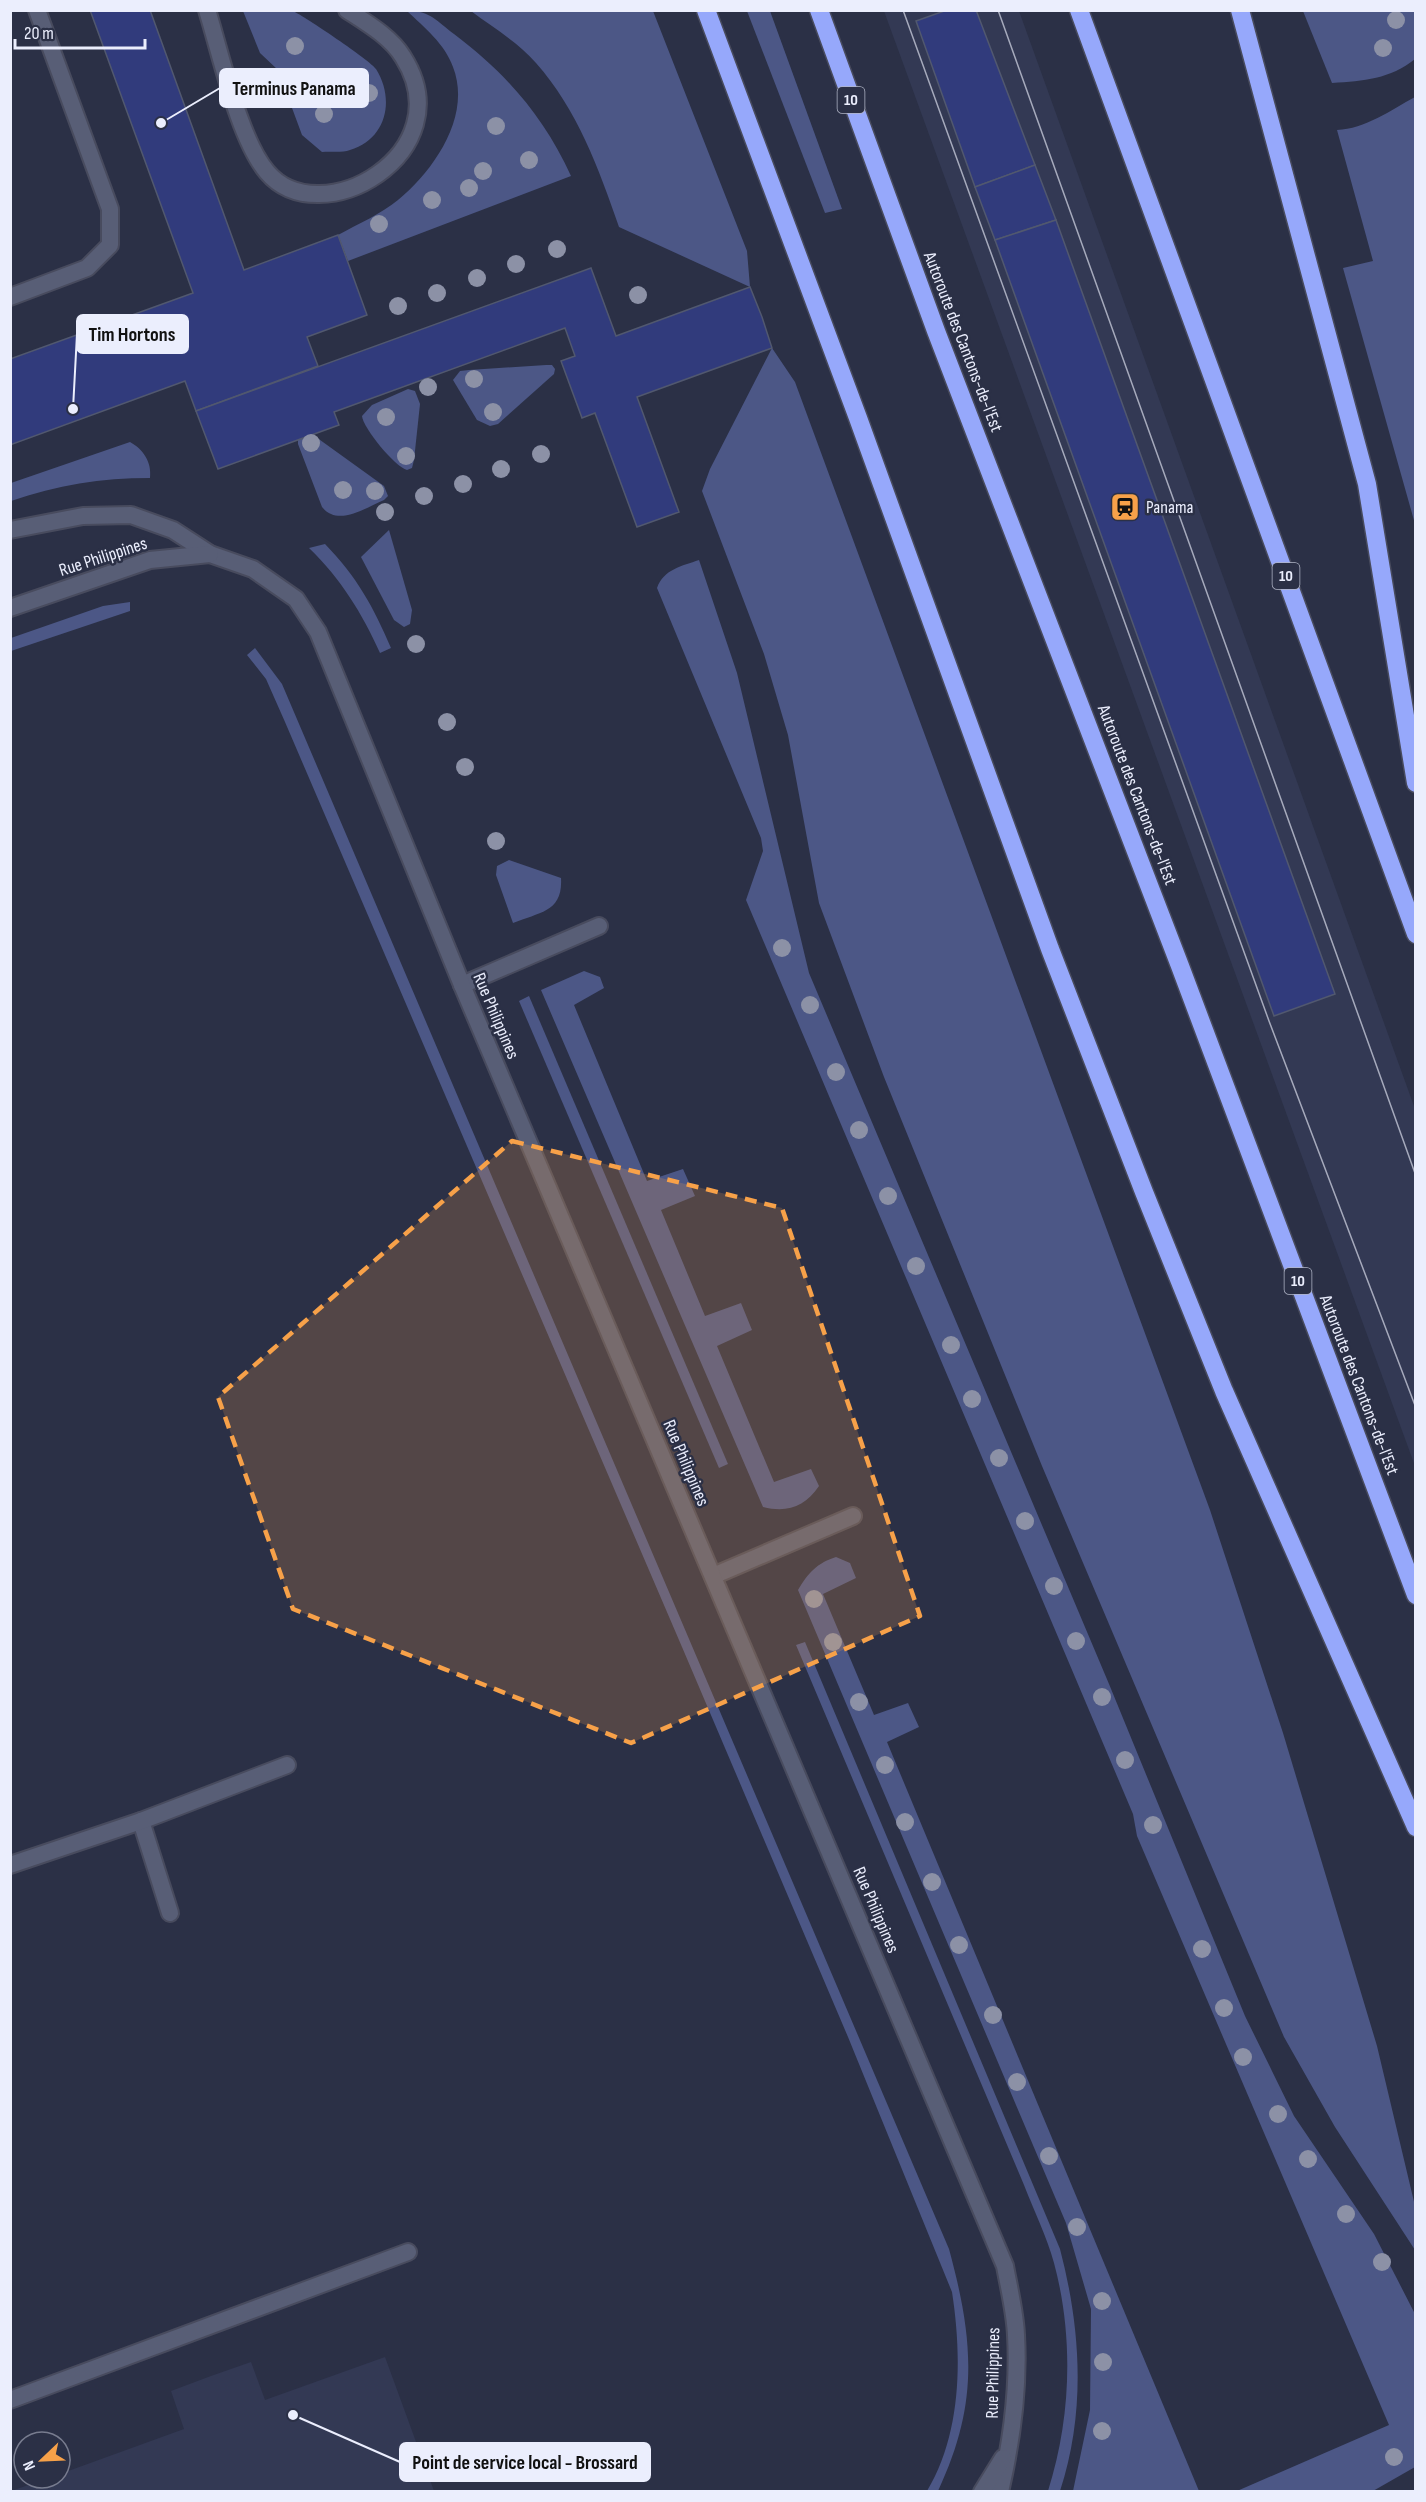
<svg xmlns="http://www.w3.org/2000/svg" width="1426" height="2502" font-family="'Sofia Sans Condensed',sans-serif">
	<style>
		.built { fill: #333954 }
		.green { fill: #4c5786 }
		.building { fill: #313b7c; stroke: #51586f; stroke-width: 1.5 }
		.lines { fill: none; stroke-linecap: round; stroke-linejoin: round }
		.service-casing { stroke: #484b5e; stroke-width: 20 }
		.minor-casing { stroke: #484b5e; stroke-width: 20 }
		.motorway-casing { stroke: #484b5e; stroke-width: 21 }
		.service { stroke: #585e76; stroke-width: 16 }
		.minor { stroke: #585e76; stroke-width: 16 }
		.motorway { stroke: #96a8fb; stroke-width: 18 }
		.tram { stroke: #a6aabc; stroke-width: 1.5 }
		.tree { fill: #8c91a6 }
		.marked { fill: #f7a149; fill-opacity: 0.2; stroke: #f7a149; stroke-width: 4.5; stroke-dasharray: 12 8; stroke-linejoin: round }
		.labels { text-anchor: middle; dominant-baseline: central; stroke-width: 5; stroke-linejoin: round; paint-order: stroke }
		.shield { fill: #2b3046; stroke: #b1b5c6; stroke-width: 1.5 }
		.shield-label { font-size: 16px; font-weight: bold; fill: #ebeefd }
		.street-label { font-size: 18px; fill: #ebeefd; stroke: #2b3046 }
		.poi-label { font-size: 18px; fill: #ebeefd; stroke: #2b3046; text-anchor: start }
		.leader { fill: none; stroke: #ebeefd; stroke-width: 2 }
		.callout-dot { fill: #ebeefd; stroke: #2b3046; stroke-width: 2 }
		.callout { fill: #ebeefd; stroke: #ebeefd; stroke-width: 2 }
		.callout-label { font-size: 20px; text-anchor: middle; font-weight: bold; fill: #111 }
	</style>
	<rect width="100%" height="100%" fill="#2b3046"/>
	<g class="built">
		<path d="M 884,11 L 1019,11 L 1415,1109 L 1415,1466 Z"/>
		<path d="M 385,2357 L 434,2491 L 11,2491 L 49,2478 L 60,2478 L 60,2474 L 184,2429 L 171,2391 L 211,2376 L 251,2362 L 265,2400 Z"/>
	</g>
	<g class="green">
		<path d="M 243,11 C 257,10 281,6 293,11 C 304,16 371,61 376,69 C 395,99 387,139 350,150 C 342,153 331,151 322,152 L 302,135 L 278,70 L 260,53 Z"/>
		<path d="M 407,11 C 429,10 437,21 454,34 C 506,73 544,117 571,176 L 348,261 L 338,235 C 358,224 381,214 398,200 C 434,170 472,116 453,67 C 445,44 424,27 407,11 Z"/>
		<path d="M 471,11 L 653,11 L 747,251 L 750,287 L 619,227 C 599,169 577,109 536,63 C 518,42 492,27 471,11 Z"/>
		<path d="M 747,11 L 770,11 L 842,209 L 825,213 Z"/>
		<path d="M 1303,11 L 1415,11 L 1415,59 C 1390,79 1364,81 1332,83 Z"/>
		<path d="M 1415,97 L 1415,524 L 1343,268 L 1373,261 L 1337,130 C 1365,129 1391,110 1415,97 Z"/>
		<path d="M 772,348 L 795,382 L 1210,1510 L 1283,1733 L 1377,2046 L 1415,2206 L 1415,2250 L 1335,2127 L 1284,2037 L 1042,1466 L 884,1077 L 819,903 L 788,735 L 764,654 L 702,491 L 710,469 Z"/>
		<path d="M 546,365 L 552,365 L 555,369 L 554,374 L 498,424 L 490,426 L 477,420 L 453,380 L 460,371 L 469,370 Z"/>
		<path d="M 408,389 L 415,391 L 420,404 L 414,460 L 412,468 L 407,470 C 395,467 363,428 362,416 L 372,405 Z"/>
		<path d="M 309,432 L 384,486 L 388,496 L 384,500 C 365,508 338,527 322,507 L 298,444 L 298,437 Z"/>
		<path d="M 130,442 C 143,449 152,462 150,478 C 101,478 57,485 11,501 L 11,483 Z"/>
		<path d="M 389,530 L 412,610 L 410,624 L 404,627 L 394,620 L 361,557 Z"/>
		<path d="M 325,544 C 357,577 373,606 391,648 L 380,653 C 362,613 341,579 309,548 Z"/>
		<path d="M 699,560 L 737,673 L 809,973 L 1109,1684 L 1245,2016 L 1294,2116 L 1374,2234 L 1415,2314 L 1415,2467 L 1373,2491 L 1237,2491 L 1389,2425 L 1137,1836 L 1133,1814 L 746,900 L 763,851 L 761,838 L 657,588 C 664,569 682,566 699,560 Z"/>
		<path d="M 130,602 L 130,611 L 11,651 L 11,638 L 103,606 Z"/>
		<path d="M 255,648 L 282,684 L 949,2249 C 974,2341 979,2404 938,2491 L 927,2491 C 962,2433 962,2356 952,2292 L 848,2037 L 682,1647 L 285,722 L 266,679 L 247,655 Z"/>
		<path d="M 509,860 L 561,878 C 563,912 540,912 513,923 L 496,875 L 497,866 Z"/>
		<path d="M 584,971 L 600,977 L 604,988 L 574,1005 L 647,1181 L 683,1169 L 695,1196 L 661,1210 L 705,1316 L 741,1303 L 752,1330 L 717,1346 L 774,1482 L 811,1469 L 819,1486 C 805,1507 787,1513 763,1507 L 541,990 Z"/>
		<path d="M 529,996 L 728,1464 L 719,1468 L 519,1001 Z"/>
		<path d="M 836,1557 L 850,1563 L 856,1578 L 823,1594 L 874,1715 L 908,1703 L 919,1727 L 887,1742 L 1199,2491 L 1073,2491 L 1090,2410 L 1091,2309 L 1066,2223 L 798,1590 C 808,1573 817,1563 836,1557 Z"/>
		<path d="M 805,1642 L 1060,2249 C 1081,2329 1086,2412 1060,2491 L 1048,2491 C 1071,2419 1074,2337 1054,2263 C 1047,2237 1034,2211 1024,2185 L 796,1645 Z"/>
	</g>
	<g class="building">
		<path d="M 90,10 L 150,10 L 244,270 L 338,235 L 367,315 L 307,337 L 318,366 L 196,411 L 185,381 L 10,445 L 10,359 L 193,293 Z"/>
		<path d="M 947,10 L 976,10 L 1035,165 L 975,187 L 916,21 Z"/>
		<path d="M 1035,165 L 1056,220 L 995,240 L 975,187 Z"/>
		<path d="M 1056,220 L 1335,994 L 1274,1016 L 995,240 Z"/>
		<path d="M 591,268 L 616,336 L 750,287 L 762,317 L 772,348 L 637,397 L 679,512 L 637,527 L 595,413 L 582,418 L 561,361 L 575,356 L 565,328 L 334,412 L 339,425 L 218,469 L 196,411 Z"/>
	</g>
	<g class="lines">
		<g class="service-casing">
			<g id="service">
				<path d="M 207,10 C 221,55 239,139 267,172 C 320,235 464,153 403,57 C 391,37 367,23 347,10"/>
				<path d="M 10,297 L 87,268 L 110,245 L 110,209 L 37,10"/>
				<path d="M 462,985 L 599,926"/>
				<path d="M 713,1576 L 853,1516"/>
				<path d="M 141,1821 L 170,1913"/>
				<path d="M 10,1865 L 141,1821 L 287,1765"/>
				<path d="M 10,2400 L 408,2252"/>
			</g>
		</g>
		<g class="minor-casing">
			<g id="minor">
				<path d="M 10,530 L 83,516 L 131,515 L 173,530 L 210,554 L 253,569 L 296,599 L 318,632 L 462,985 L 1005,2266 C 1009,2288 1015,2312 1016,2335 C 1019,2388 1012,2440 1000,2492"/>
				<path d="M 10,608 L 150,560 L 210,554"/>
				<path d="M 982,2492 L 1003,2458"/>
			</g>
		</g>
		<g class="motorway-casing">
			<g id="motorway">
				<path d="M 706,10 L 858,418 L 1050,949 L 1144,1192 L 1224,1391 L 1416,1827"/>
				<path d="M 819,10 L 936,331 L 1180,966 L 1416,1595"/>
				<path d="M 1079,10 L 1416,934"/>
				<path d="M 1240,10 L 1367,484 L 1416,783"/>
			</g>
		</g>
		<use href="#service" class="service"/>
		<use href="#minor" class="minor"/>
		<use href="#motorway" class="motorway"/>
		<g class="tram">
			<path d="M 903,10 L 1269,1021 L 1416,1408"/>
			<path d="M 998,10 L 1416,1176"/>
		</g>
	</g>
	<g class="tree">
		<circle cx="1396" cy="20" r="9"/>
		<circle cx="295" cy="46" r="9"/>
		<circle cx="1383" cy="48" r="9"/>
		<circle cx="369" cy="93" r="9"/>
		<circle cx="324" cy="114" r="9"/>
		<circle cx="496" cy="126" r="9"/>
		<circle cx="529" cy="160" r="9"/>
		<circle cx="483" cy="171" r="9"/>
		<circle cx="469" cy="188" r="9"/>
		<circle cx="432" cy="200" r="9"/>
		<circle cx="379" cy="224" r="9"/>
		<circle cx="557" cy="249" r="9"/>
		<circle cx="516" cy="264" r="9"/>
		<circle cx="477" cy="278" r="9"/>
		<circle cx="437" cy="293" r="9"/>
		<circle cx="638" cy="295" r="9"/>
		<circle cx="398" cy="306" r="9"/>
		<circle cx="474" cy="379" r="9"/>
		<circle cx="428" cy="387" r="9"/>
		<circle cx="493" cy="412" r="9"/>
		<circle cx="386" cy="417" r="9"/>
		<circle cx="311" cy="443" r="9"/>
		<circle cx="541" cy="454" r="9"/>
		<circle cx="406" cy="456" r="9"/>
		<circle cx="501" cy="469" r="9"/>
		<circle cx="463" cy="484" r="9"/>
		<circle cx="343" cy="490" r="9"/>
		<circle cx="375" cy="491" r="9"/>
		<circle cx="424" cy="496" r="9"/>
		<circle cx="385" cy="512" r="9"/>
		<circle cx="416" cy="644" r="9"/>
		<circle cx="447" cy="722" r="9"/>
		<circle cx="465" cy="767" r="9"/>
		<circle cx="496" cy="841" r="9"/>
		<circle cx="782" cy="948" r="9"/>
		<circle cx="810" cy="1005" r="9"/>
		<circle cx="836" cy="1072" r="9"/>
		<circle cx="859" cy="1130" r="9"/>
		<circle cx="888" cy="1196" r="9"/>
		<circle cx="916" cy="1266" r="9"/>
		<circle cx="951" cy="1345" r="9"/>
		<circle cx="972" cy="1399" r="9"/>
		<circle cx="999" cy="1458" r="9"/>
		<circle cx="1025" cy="1521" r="9"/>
		<circle cx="1054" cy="1586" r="9"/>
		<circle cx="814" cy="1599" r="9"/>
		<circle cx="1076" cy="1641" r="9"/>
		<circle cx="833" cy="1642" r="9"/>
		<circle cx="1102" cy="1697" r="9"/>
		<circle cx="859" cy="1702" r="9"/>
		<circle cx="1125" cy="1760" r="9"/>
		<circle cx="885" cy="1765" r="9"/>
		<circle cx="905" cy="1822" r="9"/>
		<circle cx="1153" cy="1825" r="9"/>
		<circle cx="932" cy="1882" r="9"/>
		<circle cx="959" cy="1945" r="9"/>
		<circle cx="1202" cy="1949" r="9"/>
		<circle cx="1224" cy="2008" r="9"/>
		<circle cx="993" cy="2015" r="9"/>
		<circle cx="1243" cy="2057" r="9"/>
		<circle cx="1017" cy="2082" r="9"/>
		<circle cx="1278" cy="2114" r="9"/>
		<circle cx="1049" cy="2156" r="9"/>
		<circle cx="1308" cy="2159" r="9"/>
		<circle cx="1346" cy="2214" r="9"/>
		<circle cx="1077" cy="2227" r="9"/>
		<circle cx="1382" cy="2262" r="9"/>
		<circle cx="1102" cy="2301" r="9"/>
		<circle cx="1103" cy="2362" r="9"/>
		<circle cx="1102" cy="2431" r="9"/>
		<circle cx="1394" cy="2457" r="9"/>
	</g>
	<path class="marked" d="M 512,1141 L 782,1208 L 920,1616 L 631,1743 L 293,1609 L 218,1397 Z"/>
	<defs>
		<g id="station-square" transform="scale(1.5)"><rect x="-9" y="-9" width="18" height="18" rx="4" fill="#f7a149" stroke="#2b3046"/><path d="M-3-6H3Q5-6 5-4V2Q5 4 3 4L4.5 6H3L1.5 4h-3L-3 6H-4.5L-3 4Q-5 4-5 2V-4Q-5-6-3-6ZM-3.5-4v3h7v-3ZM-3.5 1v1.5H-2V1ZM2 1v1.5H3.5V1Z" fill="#111"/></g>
	</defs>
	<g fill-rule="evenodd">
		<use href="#station-square" x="1125" y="507"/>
	</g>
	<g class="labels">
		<g class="shield">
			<rect x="837.5" y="87" width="27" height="26" rx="4.5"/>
			<rect x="1272.5" y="563" width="27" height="26" rx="4.5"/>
			<rect x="1284.5" y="1268" width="27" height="26" rx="4.5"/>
		</g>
		<g class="shield-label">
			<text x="851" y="100">10</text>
			<text x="1286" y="576">10</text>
			<text x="1298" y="1281">10</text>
		</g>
		<g class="street-label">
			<text transform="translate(963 342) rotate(69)">Autoroute des Cantons-de-l'Est</text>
			<text transform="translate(103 557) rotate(-18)">Rue Philippines</text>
			<text transform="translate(1137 795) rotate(69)">Autoroute des Cantons-de-l'Est</text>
			<text transform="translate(496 1016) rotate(67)">Rue Philippines</text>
			<text transform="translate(1359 1385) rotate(69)">Autoroute des Cantons-de-l'Est</text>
			<text transform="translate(686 1463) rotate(67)">Rue Philippines</text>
			<text transform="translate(876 1910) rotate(67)">Rue Philippines</text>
			<text transform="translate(993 2373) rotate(-89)">Rue Philippines</text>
		</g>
		<g class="poi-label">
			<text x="1146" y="507">Panama</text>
		</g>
	</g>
	<path class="leader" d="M161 123L220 88M73 409L77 334M293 2415L400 2462"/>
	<g class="callout-dot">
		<circle cx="161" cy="123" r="6"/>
		<circle cx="73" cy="409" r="6"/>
		<circle cx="293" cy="2415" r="6"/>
	</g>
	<g class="callout">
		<rect x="220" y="69" width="148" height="38" rx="6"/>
		<rect x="77" y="315" width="111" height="38" rx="6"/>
		<rect x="400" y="2443" width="250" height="38" rx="6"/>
	</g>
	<g class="callout-label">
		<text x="294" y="95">Terminus Panama</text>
		<text x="132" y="341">Tim Hortons</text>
		<text x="525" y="2469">Point de service local - Brossard</text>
	</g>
	<rect width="1426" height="2502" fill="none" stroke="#ebeefd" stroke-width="24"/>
	<g transform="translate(42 2460) rotate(247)"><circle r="28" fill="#2b3046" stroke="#787c8f" stroke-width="1.5"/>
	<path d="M0-4.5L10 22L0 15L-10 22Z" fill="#f7a149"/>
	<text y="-9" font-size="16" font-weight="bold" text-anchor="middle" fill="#ebeefd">N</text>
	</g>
	<path d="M15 39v9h130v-9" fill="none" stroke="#ebeefd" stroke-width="3"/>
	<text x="24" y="39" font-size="18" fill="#ebeefd" stroke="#2b3046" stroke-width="4.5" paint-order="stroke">20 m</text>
</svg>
